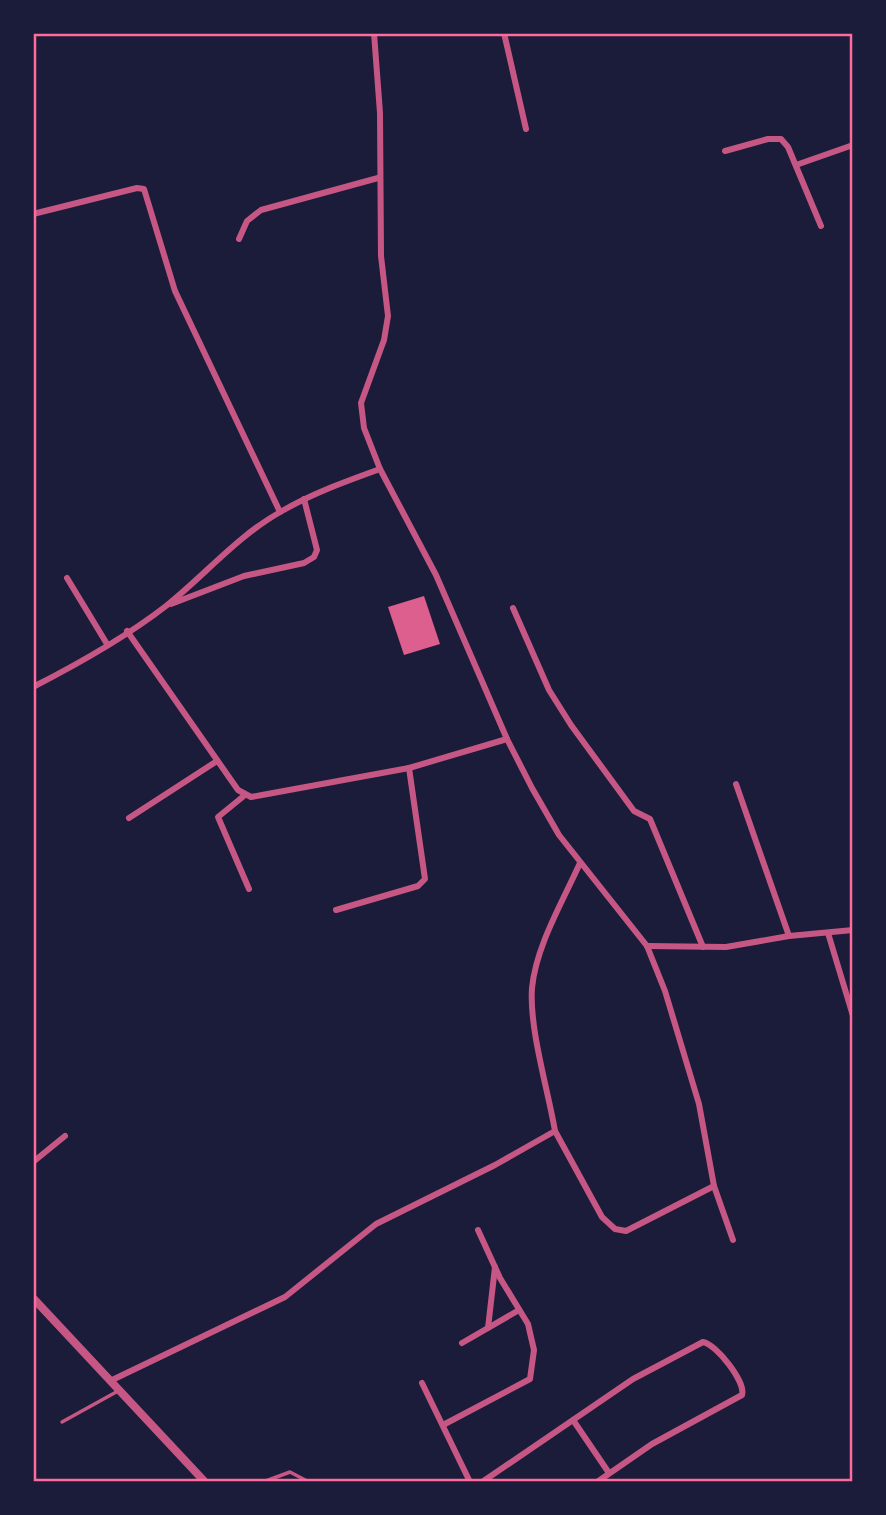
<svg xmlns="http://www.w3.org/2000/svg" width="886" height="1515" font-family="'Source Sans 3',sans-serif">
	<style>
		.building { fill: #dd5f8e }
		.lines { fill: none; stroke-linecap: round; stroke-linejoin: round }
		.service { stroke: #c65784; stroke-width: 3.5 }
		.minor { stroke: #c65784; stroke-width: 6 }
		.tertiary { stroke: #c65784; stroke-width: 8 }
		.neatline { fill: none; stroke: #ff6b9d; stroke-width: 2.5 }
	</style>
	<rect width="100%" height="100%" fill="#1b1b3a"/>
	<path class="building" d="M 424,596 L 440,644 L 404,655 L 388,607 Z"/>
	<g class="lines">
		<g class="service">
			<path d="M 62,1422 L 118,1391"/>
			<path d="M 263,1482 L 290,1472 L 309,1482"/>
		</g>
		<g class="minor">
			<path d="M 374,33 L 380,113 L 381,256 L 388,316 L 384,340 L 361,403 L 364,428 L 380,469 L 436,575 L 507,739 L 532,788 L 559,835 L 647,946 L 665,991 L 699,1104 L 714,1186 L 733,1240"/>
			<path d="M 504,33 L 526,129"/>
			<path d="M 725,151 L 768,139 L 781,139 L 788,147 L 821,226"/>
			<path d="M 796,165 L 853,145"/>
			<path d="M 33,214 L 137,188 L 144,189 L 175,291 L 280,512"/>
			<path d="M 239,239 L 247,221 L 261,210 L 378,178"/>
			<path d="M 67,578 L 107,644"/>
			<path d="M 171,604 L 244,576 L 304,563 L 314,557 L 317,550 L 304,499"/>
			<path d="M 513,608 L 549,690 L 571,725 L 634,811 L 650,819 L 703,947"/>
			<path d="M 127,631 L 238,790 L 251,797 L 262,795 L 409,768 L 507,739"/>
			<path d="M 33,687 C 78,664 126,637 166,606 C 205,575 237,536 282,511 C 313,493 347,481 380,469"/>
			<path d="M 736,784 L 789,936"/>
			<path d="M 245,795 L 218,817 L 249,889"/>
			<path d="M 129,818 L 217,761"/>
			<path d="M 336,910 L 418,886 L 425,879 L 409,768"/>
			<path d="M 828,933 L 853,1016"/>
			<path d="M 647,946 L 726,947 L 789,936 L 853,930"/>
			<path d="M 555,1131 L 602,1217 L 615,1229 L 626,1231 L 714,1186"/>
			<path d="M 33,1162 L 65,1136"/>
			<path d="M 488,1328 L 495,1267"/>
			<path d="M 462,1343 L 519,1310"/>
			<path d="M 110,1381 L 285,1297 L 376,1224 L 495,1165 L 555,1131 C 548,1090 529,1028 532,988 C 536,946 563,901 580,863"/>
			<path d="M 422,1383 L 470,1482"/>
			<path d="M 573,1420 L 609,1473"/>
			<path d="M 443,1425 L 530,1379 L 534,1350 L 528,1324 L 500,1278 L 478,1230"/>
			<path d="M 482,1482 L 633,1379 L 703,1342 C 716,1344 746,1382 742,1395 L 652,1444 L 597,1482"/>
		</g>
		<path class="tertiary" d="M 33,1298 L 205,1482"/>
	</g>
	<rect width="886" height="1515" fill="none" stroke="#1b1b3a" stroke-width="70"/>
	<rect x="35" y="35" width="816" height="1445" class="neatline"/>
</svg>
